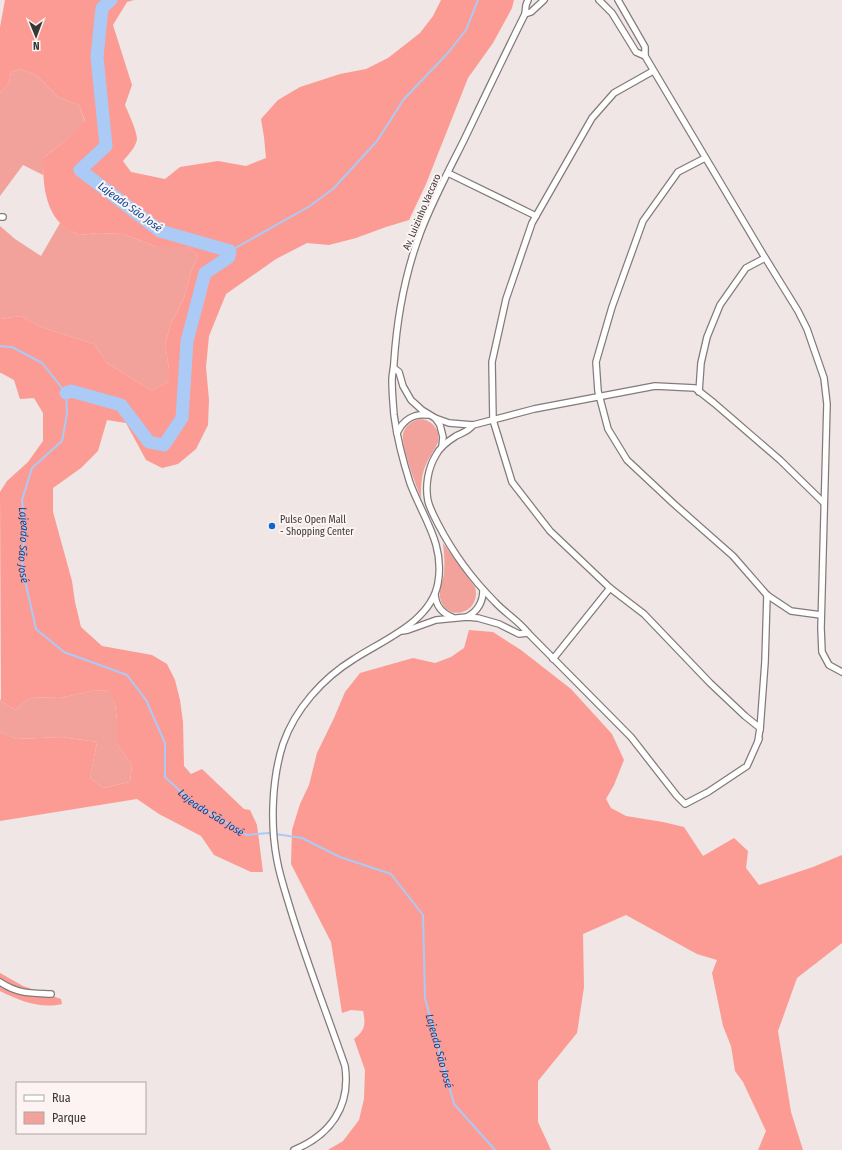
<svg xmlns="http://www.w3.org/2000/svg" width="842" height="1150" font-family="'Fira Sans Condensed',sans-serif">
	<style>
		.green { fill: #f3a29b }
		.forest { fill: #fb9b93 }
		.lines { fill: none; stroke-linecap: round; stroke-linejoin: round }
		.stream { stroke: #accaf6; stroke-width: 2 }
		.river { stroke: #accaf6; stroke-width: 13 }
		.street-casing { stroke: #837b7a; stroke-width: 8 }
		.street { stroke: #fff; stroke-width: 5.5 }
		.poi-dot { fill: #1165ce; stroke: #fcf3f2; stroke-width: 1.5 }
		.labels { text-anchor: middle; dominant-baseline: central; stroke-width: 4; stroke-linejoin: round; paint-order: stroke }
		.street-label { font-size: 10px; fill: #393636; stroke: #fcf3f2 }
		.poi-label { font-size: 10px; fill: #393636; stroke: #fcf3f2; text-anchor: start }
		.water-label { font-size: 11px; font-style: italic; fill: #054798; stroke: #fcf3f2 }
	</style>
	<rect width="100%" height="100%" fill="#efe6e5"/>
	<g class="green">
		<path d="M 20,69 L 36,75 L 58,97 L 79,105 L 85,122 L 65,141 L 43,158 L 43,175 L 23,165 L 0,196 L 0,93 L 9,83 L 11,72 Z"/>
		<path d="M 60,223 L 78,235 L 98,233 L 123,234 L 157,247 L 188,247 L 198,255 L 191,272 L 184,298 L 171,324 L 165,344 L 169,369 L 169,381 L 152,391 L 107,363 L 94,344 L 38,326 L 21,316 L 0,319 L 0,226 L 15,239 L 41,256 Z"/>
		<path d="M 422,419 C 432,421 441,430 438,442 C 435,450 428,458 425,467 C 421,477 421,487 421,498 C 416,485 401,446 403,434 C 405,425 413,420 422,419 Z"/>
		<path d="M 443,543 L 475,587 C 482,612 449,623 441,601 C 437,592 443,582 444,573 C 445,563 444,553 443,543 Z"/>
		<path d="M 95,690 L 111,691 L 115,704 L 117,719 L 117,744 L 132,765 L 130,782 L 103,788 L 90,778 L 97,742 L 62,737 L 16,739 L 0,732 L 0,698 L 1,701 L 15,710 L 31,697 L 60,698 Z"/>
	</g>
	<g class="forest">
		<path d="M 5,0 L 134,0 L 127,2 L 113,25 L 132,85 L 125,105 C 128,112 137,131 137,139 C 136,147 128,155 123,161 L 131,172 L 165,179 L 180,167 L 218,161 L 246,166 L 266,158 L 264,137 L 261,119 L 278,100 L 300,87 L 340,74 L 366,69 L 388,58 L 420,33 L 433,16 L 441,0 L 514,0 L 512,8 L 493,43 L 468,78 L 426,184 L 409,220 L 386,227 L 356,238 L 329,245 L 307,243 L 276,259 L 226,294 L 209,336 L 206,367 L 209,400 L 208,425 L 196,449 L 178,464 L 162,468 L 146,460 L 126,423 L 107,420 L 98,451 L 81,468 L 53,488 L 53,512 L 72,581 L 75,602 L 81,627 L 102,646 L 152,655 L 167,664 L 175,680 L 180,700 L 183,722 L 184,766 L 191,774 L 202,769 L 244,809 L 250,810 L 257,825 L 263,872 L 251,872 L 214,855 L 201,836 L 159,814 L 137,799 L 0,821 L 0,732 L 16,739 L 62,737 L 97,742 L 90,778 L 103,788 L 130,782 L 132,765 L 117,744 L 117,719 L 115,704 L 110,691 L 95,690 L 60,698 L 31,697 L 15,710 L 1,701 L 0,492 L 7,481 L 28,462 L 43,441 L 43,413 L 34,398 L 20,399 L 14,380 L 1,373 L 0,373 L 0,319 L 21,316 L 38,326 L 94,344 L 107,363 L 152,391 L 169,381 L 169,369 L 165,344 L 171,324 L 184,298 L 191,272 L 198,255 L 188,247 L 157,247 L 123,234 L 98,233 L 78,235 C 73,231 65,228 60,223 C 44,206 43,180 43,158 L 65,141 L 85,121 L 79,105 L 58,97 L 36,75 L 20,69 L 11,72 L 9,83 L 0,93 L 0,27 Z"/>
		<path d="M 469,630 L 493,632 L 521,650 L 571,689 L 612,734 L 624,760 L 614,785 L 606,799 L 611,808 L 626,816 L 663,822 L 684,827 L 703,856 L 734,838 L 748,851 L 746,868 L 759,885 L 813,867 L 842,855 L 842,943 L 797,978 L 778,1031 L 791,1112 L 803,1150 L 758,1150 L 766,1131 L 743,1082 L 735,1071 L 731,1046 L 723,1026 L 712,973 L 717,960 L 697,954 L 626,915 L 583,934 L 584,987 L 577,1033 L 538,1081 L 538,1122 L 551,1150 L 328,1150 L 343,1141 L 359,1120 L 364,1099 L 365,1070 L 354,1039 C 365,1030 366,1025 363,1011 L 351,1010 L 342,1013 L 331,942 L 291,864 L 292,830 L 300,804 L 309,785 L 317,753 L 334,718 L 345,692 L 360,673 L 413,658 L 435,663 L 451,657 L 464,648 Z"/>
		<path d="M 0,973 L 23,986 L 61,999 L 62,1004 C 40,1009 20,1001 0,991 Z"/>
	</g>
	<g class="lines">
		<g class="stream">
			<path d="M 230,251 L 310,206 L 334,188 L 377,141 L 404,99 L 447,54 L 466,30 L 478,0"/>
			<path id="s1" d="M 0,346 L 12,347 L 42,363 L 66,393 L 67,414 L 62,441 L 32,468 L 22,500 L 25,528 L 22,567 L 36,629 L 64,652 L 127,675 L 146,700 L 165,743 L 165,777 L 192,802 L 246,835 L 269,833 L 302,838 L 340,857 L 391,874 L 423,915 L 425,998 L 454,1104 L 495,1150"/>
		</g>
		<path class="river" d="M 66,393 L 71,391 L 121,405 L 149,442 L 164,445 L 182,418 L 187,341 L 205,273 L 229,257 L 230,251 L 160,231 L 80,170 L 106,146 L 97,57 L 102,8 L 111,0"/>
		<g class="street-casing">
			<g id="street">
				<path d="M 599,0 L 612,13 L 636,52 L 645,56 L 764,256 L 798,311 L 807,329 L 824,378 L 827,404 L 821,628 L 822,652 L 829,665 L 842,672"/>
				<path d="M 618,0 L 645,47 L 645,56"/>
				<path d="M 525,14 L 531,12 L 544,0"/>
				<path d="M 653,71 L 614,93 L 592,118 L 532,223 L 506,299 L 492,362 L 493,420 L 512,482 L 550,531 L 610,588 L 644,614 L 710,683 L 745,716 L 760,728 L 758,741"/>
				<path d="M 705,158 L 678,172 L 643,221 L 612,307 L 596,362 L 598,391 L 608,429 L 627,460 L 674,504 L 733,556 L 767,595 L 791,611 L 821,615"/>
				<path d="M 448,173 L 536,216"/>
				<path d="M 0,217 L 3,217"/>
				<path d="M 394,368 L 399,372 L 403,386 L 411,400 L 422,410 L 435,418 L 440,425 L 443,437 L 442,446"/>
				<path d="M 699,392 L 701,363 L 707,337 L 720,305 L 746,268 L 765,258"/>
				<path d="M 435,418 L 449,423 L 473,425 L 534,409 L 655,386 L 695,388 L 714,403 L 780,460 L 824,503"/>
				<path d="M 473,425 C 469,431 462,433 456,436 C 448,441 440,447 436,455 C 428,468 425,486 428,501 C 430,509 434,516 438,524 C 453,553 472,579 495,602 C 505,613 519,621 528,633 L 631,737 L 677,796 L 685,804 L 708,792 L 747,766 L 759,739"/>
				<path d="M 397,433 C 403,420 414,413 428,415"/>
				<path d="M 435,595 C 436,606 442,613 452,617"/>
				<path d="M 467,617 C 478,611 483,602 483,590"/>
				<path d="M 402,631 L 408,630 L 436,620 L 467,617 L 478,618 L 499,624 L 519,634 L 528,633"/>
				<path d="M 553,659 L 610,588"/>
				<path d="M 760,730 L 765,662 L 767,595"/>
				<path d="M 0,982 C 18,994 30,993 51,994"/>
				<path d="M 294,1150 C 330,1135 351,1107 345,1066 C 327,1014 307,963 291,911 C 286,894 280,877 277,860 C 270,824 272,778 283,744 C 295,709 323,678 354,659 C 383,640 431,622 438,583 C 445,544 423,518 410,483 C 403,461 397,438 394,415 C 393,403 392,391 392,380 C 392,374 394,368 394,362 C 397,317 405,273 421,231 C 433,200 449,170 464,140 C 484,98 504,56 525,14 L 526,5 L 528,0"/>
			</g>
		</g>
		<use href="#street" class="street"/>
	</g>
	<circle class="poi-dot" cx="272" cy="526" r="4"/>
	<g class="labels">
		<g class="street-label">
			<text transform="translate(422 212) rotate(-67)">Av. Luizinho Vaccaro</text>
		</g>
		<g class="poi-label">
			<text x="280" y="520">Pulse Open Mall<tspan x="280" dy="12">- Shopping Center</tspan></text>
		</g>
		<g class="water-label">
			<text transform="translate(130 207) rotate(36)">Lajeado São José</text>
			<text stroke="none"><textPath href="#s1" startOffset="252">Lajeado São José</textPath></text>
			<text stroke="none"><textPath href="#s1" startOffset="612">Lajeado São José</textPath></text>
			<text stroke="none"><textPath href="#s1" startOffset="996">Lajeado São José</textPath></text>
		</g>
	</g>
	<rect x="16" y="1082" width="130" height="52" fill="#fcf3f2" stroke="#aea7a7"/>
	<rect x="24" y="1095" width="20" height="6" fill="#ffffff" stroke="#aea7a7"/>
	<text x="52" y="1102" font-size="12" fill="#393636">Rua</text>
	<rect x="24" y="1112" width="20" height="12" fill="#f3a29b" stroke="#aea7a7"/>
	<text x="52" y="1122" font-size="12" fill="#393636">Parque</text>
	<g transform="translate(36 36) rotate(179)" stroke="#fcf3f2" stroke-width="3" paint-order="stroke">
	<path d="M0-3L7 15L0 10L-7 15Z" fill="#393636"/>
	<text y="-6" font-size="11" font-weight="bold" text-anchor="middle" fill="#393636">N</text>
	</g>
</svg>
